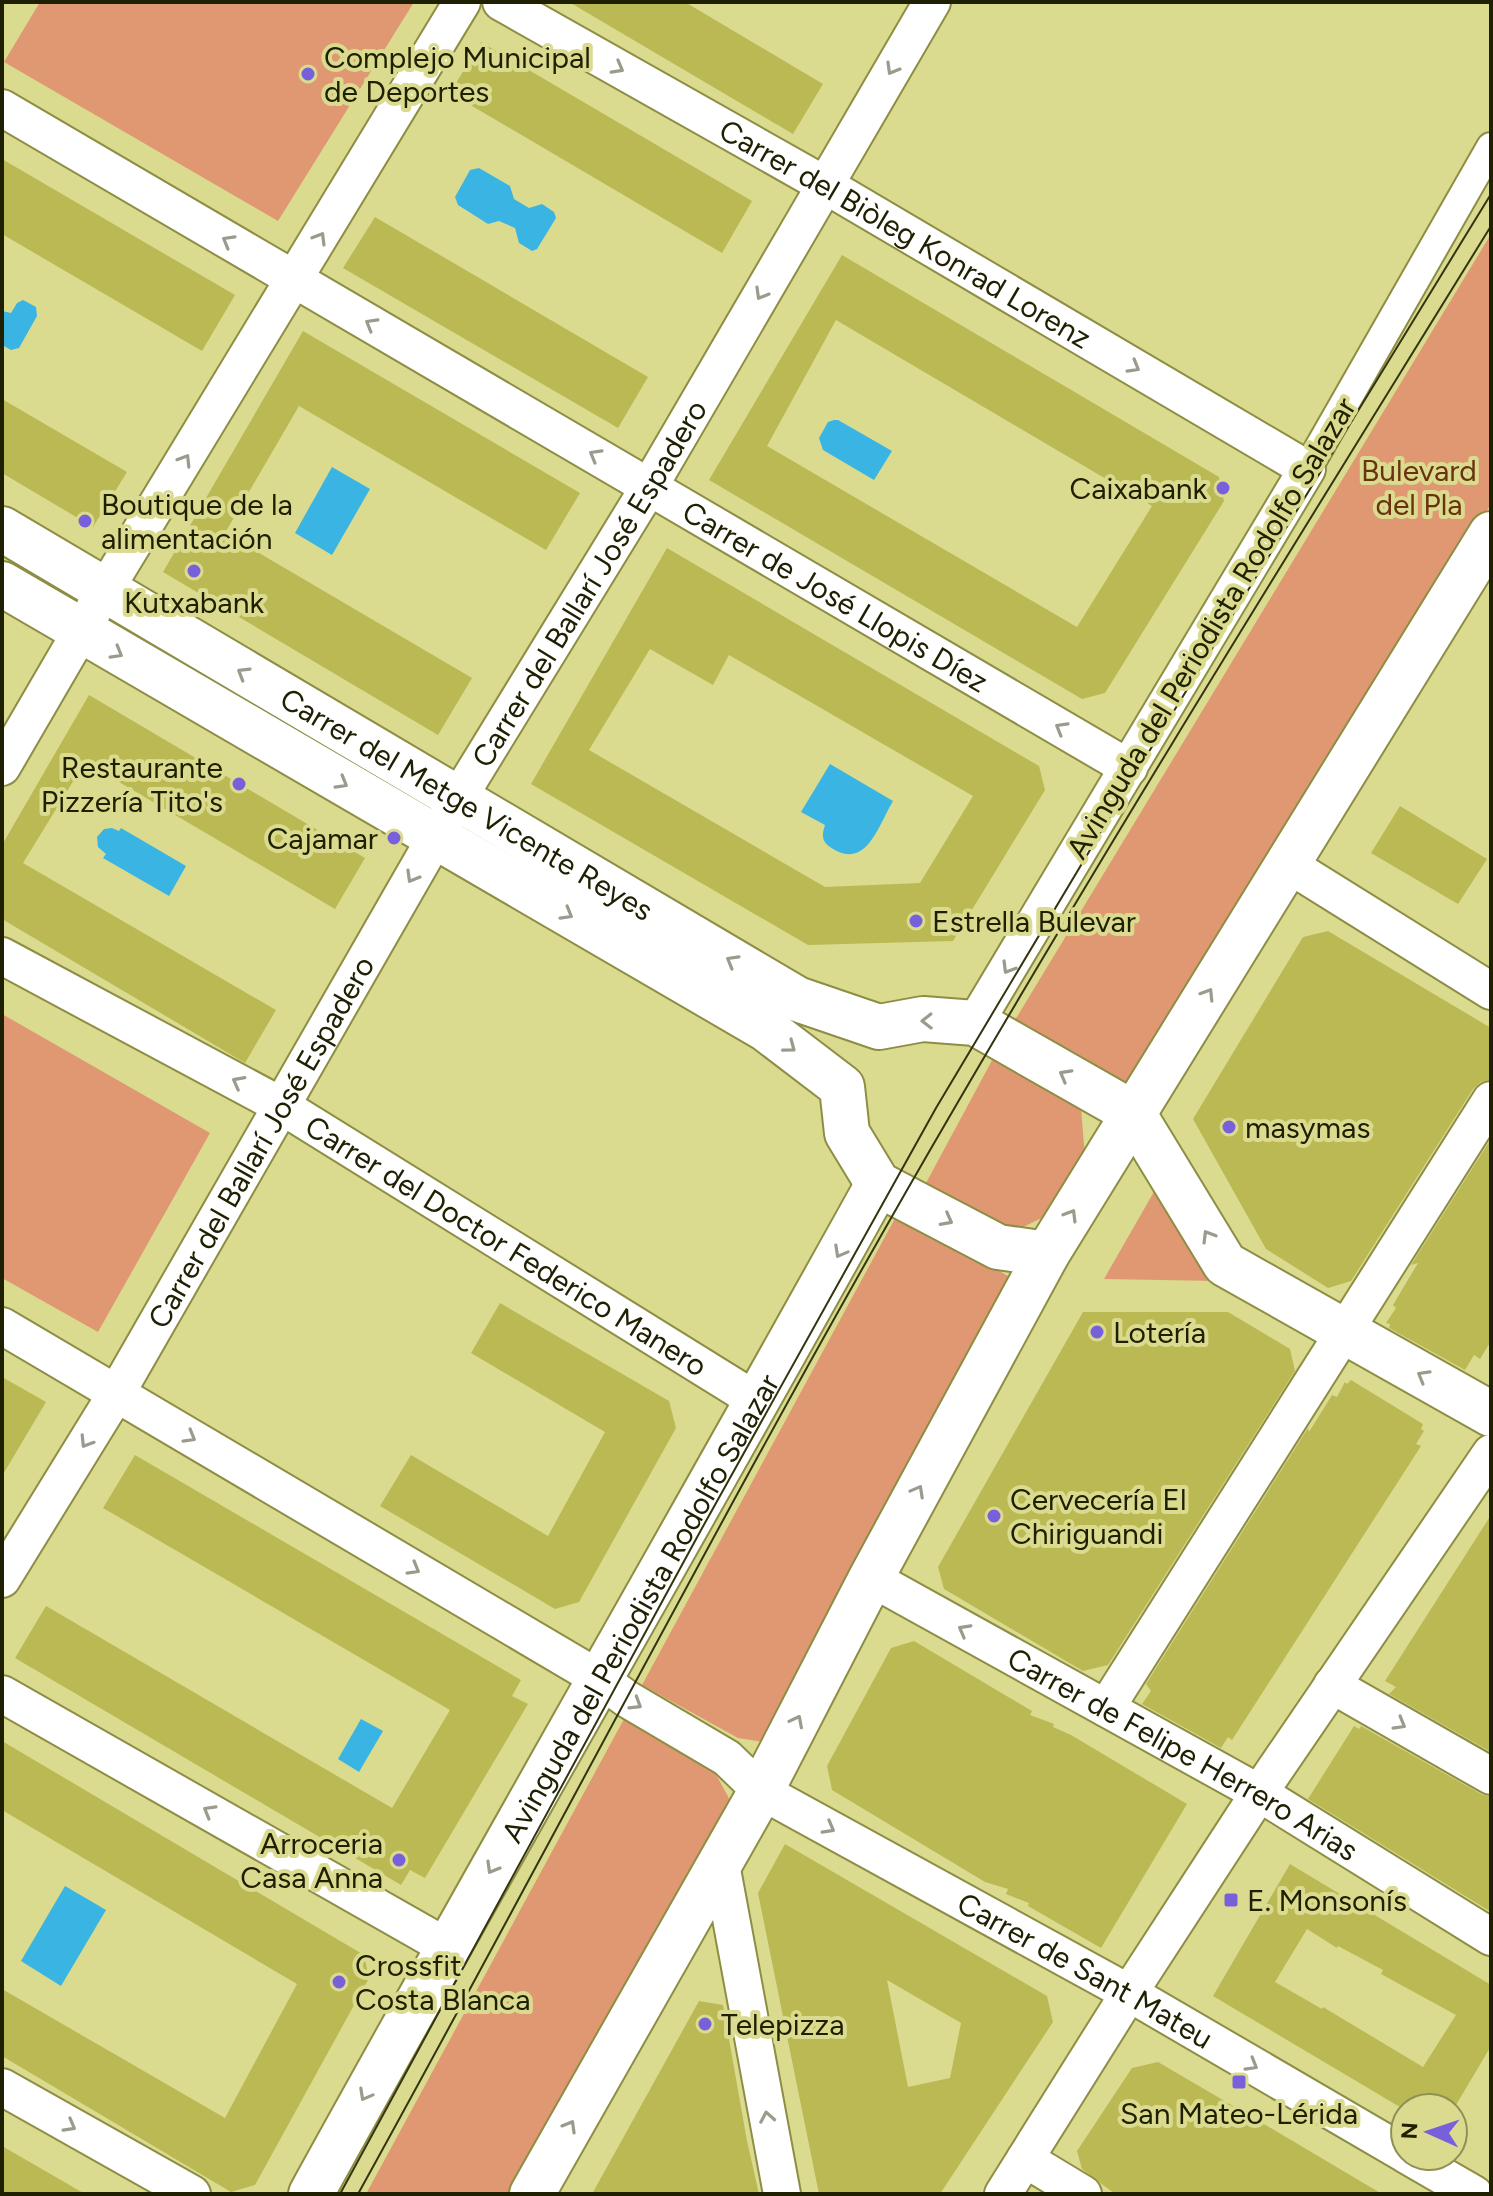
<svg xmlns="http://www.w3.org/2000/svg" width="1493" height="2196" font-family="Figtree,sans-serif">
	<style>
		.green { fill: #e09872 }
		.water { fill: #3ab4e3 }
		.building { fill: #bab954; fill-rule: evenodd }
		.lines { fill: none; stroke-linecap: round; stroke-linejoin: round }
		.pedestrian-casing { stroke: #8d8d44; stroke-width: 32 }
		.minor-casing { stroke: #8d8d44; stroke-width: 40 }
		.tertiary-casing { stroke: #8d8d44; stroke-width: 48 }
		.pedestrian { stroke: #fff; stroke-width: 28 }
		.minor { stroke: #fff; stroke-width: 36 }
		.tertiary { stroke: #fff; stroke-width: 44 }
		.tram { stroke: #343411; stroke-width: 2 }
		.oneway { stroke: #9a9a8d }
		.poi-dot { fill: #7960db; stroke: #dadb8f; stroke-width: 3 }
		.labels { text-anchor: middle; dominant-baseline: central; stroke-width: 8; stroke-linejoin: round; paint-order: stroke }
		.poi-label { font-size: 30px; fill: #1f1f01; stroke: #dadb8f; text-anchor: start }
		.street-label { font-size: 30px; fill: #1f1f01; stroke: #dadb8f }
		.park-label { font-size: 30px; fill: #6a320e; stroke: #dadb8f }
	</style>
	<rect width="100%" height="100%" fill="#dadb8f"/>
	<g class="green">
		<path d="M 40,2 L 414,2 L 278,221 L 4,62 Z"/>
		<path d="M 1491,234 L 1491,504 L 1134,1093 L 1009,1030 Z"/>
		<path d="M 2,1014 L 210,1133 L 98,1332 L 2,1278 Z"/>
		<path d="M 996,1053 L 1081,1108 L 1085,1157 L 1050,1214 L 1019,1229 L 984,1221 L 926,1183 Z"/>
		<path d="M 1159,1183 L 1217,1281 L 1104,1279 Z"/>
		<path d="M 899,1211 L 1018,1282 L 763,1742 L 738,1738 L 642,1685 Z"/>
		<path d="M 624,1719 L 713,1769 L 730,1800 L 512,2194 L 366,2194 Z"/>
	</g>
	<g class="water">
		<path d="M 479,168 L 510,186 L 514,199 L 529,208 L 542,204 L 554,212 L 556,218 L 537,249 L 532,251 L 519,243 L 515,228 L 499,221 L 488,224 L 458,205 L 455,197 L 470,170 Z"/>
		<path d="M 23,300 L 36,307 L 37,316 L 19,348 L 11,350 L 2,345 L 2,311 L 11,313 L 17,303 Z"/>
		<path d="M 834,420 L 838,420 L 892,451 L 874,480 L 823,450 L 819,438 L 828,422 Z"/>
		<path d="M 332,467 L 370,489 L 332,555 L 295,533 Z"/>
		<path d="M 830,764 L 893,801 C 878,826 866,872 830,847 C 821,841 822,834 825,825 L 801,812 Z"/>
		<path d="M 112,828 L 119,831 L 121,828 L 186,866 L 169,896 L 103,858 L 106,854 L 98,847 L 97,837 L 104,829 Z"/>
		<path d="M 361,1719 L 383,1731 L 359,1772 L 338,1759 Z"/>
		<path d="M 65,1886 L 106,1910 L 61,1986 L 21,1961 Z"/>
	</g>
	<g class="building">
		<path d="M 569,2 L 685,2 L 823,84 L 793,134 Z"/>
		<path d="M 481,42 L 752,201 L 722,253 L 450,93 Z"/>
		<path d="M 2,159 L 235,295 L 202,351 L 2,234 Z"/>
		<path d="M 375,217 L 648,377 L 618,428 L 343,268 Z"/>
		<path d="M 842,255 L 1219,477 L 1224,501 L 1105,693 L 1082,699 L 709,480 ZM 836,320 L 1152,506 L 1077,627 L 767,446 Z"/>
		<path d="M 303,331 L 580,493 L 546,550 L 299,406 L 225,533 L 472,678 L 438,735 L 163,572 Z"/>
		<path d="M 2,399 L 127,472 L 93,527 L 2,473 Z"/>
		<path d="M 667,548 L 1039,766 L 1045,790 L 953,941 L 808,945 L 531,784 ZM 650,649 L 713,685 L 729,655 L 973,796 L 920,883 L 825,887 L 589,750 Z"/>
		<path d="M 89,695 L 365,858 L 335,909 L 85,762 L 23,863 L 276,1010 L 245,1063 L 2,919 L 2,845 Z"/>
		<path d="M 1400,806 L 1487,859 L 1458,904 L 1371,853 Z"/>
		<path d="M 1328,931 L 1491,1028 L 1491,1079 L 1481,1082 L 1473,1089 L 1351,1281 L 1328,1288 L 1266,1249 L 1193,1119 L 1303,937 Z"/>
		<path d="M 1491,1139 L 1491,1341 L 1480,1359 L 1474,1355 L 1465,1370 L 1389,1328 L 1390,1324 L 1386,1323 L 1396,1308 L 1393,1305 L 1418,1263 L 1411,1265 Z"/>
		<path d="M 500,1303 L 669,1401 L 676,1428 L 579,1602 L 555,1609 L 380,1506 L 411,1455 L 548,1536 L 605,1432 L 471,1353 Z"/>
		<path d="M 1083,1312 L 1228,1312 L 1290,1349 L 1295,1371 L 1108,1665 L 1083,1671 L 944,1589 L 938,1567 Z"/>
		<path d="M 2,1377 L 46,1402 L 2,1476 Z"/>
		<path d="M 1351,1380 L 1423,1424 L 1421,1429 L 1424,1431 L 1416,1444 L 1421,1446 L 1232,1740 L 1228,1737 L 1221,1748 L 1142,1704 L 1151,1691 L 1146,1684 L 1308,1428 L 1309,1432 L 1332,1395 L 1337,1397 L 1345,1382 L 1347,1384 Z"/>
		<path d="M 135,1455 L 521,1680 L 512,1696 L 528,1704 L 425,1878 L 410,1870 L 401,1885 L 15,1658 L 46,1606 L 392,1808 L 450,1710 L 103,1508 Z"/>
		<path d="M 1491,1515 L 1491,1752 L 1389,1694 L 1396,1687 L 1385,1681 Z"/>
		<path d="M 914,1641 L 1032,1711 L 1030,1715 L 1054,1724 L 1053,1727 L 1071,1735 L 1187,1804 L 1101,1948 L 1028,1906 L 1029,1903 L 1006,1894 L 1008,1889 L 985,1882 L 832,1790 L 827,1766 L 891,1648 Z"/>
		<path d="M 1354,1726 L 1359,1729 L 1361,1726 L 1481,1794 L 1491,1797 L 1491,1912 L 1308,1799 Z"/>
		<path d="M 2,1741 L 364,1955 L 369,1978 L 255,2185 L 231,2192 L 2,2056 L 2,1989 L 225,2118 L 297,1984 L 2,1810 Z"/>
		<path d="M 785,1844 L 1047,1996 L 1053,2022 L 940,2194 L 819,2194 L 758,1893 ZM 887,1980 L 961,2023 L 950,2078 L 908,2087 Z"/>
		<path d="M 1290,1864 L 1491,1985 L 1491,2046 L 1453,2110 L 1405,2108 L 1405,2110 L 1213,1996 ZM 1307,1929 L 1337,1948 L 1338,1946 L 1383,1970 L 1381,1974 L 1456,2015 L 1423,2067 L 1323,2007 L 1322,2009 L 1275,1982 Z"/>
		<path d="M 699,2001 L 723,2005 L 747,2141 L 759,2194 L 592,2194 Z"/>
		<path d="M 1158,2062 L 1269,2127 L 1382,2194 L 1115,2194 L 1082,2169 L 1077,2151 L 1132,2068 Z"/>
		<path d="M 2,2146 L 85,2194 L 2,2194 Z"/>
	</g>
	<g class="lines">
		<g class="pedestrian-casing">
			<path id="pedestrian" d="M 1307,469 L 1491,147"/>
		</g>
		<g class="minor-casing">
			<g id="minor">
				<path id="s1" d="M 501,2 L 825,185 L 1307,469 L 975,1023"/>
				<path id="s2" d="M 2,108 L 1129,768"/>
				<path d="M 2,767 L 105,590 L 462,2"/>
				<path d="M 1289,865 L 1491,991"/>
				<path id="s3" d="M 2,956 L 280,1105 L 757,1401"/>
				<path id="s4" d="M 2,1326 L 600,1679 L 627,1699 L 727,1758 L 761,1791 L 1129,1993 L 1405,2154"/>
				<path id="s5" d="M 871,1578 L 1259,1793 L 1491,1937"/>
				<path id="s6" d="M 2,1579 L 116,1394 L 457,800 L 649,487 L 932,2"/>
				<path d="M 1332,1685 L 1491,1776"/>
				<path d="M 2,1694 L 447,1947"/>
				<path d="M 1106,1708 L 1491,1100"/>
				<path d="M 721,1864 L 782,2194"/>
				<path d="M 2,2087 L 192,2194"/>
				<path d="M 1408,2156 L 1474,2194"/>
				<path d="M 1025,2159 L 1083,2194"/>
				<path d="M 1003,2194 L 1129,1993 L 1259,1793 L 1491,1453"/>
			</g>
		</g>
		<g class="tertiary-casing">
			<g id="tertiary">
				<path id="s7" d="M 2,529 L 797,999 L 879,1027 L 923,1019 L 975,1023 L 1133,1113 L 1225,1264 L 1491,1414"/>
				<path d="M 2,584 L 766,1029 L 842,1087 L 847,1133 L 878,1184 L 998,1247 L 1047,1254"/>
				<path id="s8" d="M 311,2194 C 497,1856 691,1522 878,1184"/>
				<path d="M 532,2194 L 761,1791 L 871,1578 L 1047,1254 L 1491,534"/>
			</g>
		</g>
		<use href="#pedestrian" class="pedestrian"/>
		<use href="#minor" class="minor"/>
		<use href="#tertiary" class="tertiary"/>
		<g class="tram">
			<path d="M 340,2194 L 701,1530 L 936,1108 L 1142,763 L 1491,194"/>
			<path d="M 358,2194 C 557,1834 744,1469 951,1114 C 1125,815 1309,521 1491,226"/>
		</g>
	</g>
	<defs><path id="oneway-chevron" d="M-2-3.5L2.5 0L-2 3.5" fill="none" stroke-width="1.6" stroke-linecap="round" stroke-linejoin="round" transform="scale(2)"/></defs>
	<g class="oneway">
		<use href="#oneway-chevron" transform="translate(618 68) rotate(29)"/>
		<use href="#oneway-chevron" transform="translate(892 69) rotate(120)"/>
		<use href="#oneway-chevron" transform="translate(320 238) rotate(-59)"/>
		<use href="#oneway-chevron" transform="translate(228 241) rotate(-150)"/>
		<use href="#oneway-chevron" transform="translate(761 294) rotate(120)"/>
		<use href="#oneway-chevron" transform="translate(371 324) rotate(-150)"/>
		<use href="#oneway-chevron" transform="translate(1134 367) rotate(30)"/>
		<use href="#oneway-chevron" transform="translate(595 455) rotate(-150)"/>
		<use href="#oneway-chevron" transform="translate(185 460) rotate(-58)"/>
		<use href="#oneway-chevron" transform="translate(117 653) rotate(30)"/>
		<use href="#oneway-chevron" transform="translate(243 673) rotate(-149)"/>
		<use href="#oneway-chevron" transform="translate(1061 728) rotate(-150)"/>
		<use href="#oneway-chevron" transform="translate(342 783) rotate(30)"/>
		<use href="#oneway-chevron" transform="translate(412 877) rotate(120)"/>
		<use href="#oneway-chevron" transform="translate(567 914) rotate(30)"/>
		<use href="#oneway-chevron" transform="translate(732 961) rotate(-150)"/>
		<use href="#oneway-chevron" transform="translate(1008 968) rotate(121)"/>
		<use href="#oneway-chevron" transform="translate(1208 994) rotate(-58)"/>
		<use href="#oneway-chevron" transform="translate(927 1021) rotate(179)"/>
		<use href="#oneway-chevron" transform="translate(790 1047) rotate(37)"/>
		<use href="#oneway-chevron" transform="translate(1065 1075) rotate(-151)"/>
		<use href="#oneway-chevron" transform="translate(238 1082) rotate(-152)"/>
		<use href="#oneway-chevron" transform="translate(1071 1215) rotate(-59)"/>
		<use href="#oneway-chevron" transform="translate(947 1220) rotate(28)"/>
		<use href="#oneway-chevron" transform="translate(1208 1236) rotate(-121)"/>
		<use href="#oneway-chevron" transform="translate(840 1252) rotate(119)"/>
		<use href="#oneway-chevron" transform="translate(1423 1376) rotate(-150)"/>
		<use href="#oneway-chevron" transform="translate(190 1437) rotate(30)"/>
		<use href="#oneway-chevron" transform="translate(86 1442) rotate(122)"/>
		<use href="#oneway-chevron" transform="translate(918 1491) rotate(-61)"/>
		<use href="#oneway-chevron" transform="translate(414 1569) rotate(30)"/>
		<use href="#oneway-chevron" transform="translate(964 1630) rotate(-151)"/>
		<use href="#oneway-chevron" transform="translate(636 1704) rotate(32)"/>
		<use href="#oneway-chevron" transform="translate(797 1721) rotate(-63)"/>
		<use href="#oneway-chevron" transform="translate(1400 1724) rotate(30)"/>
		<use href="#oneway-chevron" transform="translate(209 1811) rotate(-150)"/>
		<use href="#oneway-chevron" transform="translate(829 1828) rotate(29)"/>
		<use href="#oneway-chevron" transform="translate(492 1868) rotate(120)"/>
		<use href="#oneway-chevron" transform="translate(1252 2065) rotate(30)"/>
		<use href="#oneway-chevron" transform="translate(365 2095) rotate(119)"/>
		<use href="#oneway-chevron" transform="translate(767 2117) rotate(-100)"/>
		<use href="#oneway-chevron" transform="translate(70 2126) rotate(29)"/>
		<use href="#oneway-chevron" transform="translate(570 2126) rotate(-60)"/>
	</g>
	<g class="poi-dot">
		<circle cx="308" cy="74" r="8"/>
		<circle cx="1223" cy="488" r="8"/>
		<circle cx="85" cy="521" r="8"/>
		<circle cx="194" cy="571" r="8"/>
		<circle cx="239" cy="784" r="8"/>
		<circle cx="394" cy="838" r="8"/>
		<circle cx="916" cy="921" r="8"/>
		<circle cx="1229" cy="1127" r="8"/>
		<circle cx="1097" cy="1332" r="8"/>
		<circle cx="994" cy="1516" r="8"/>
		<circle cx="399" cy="1860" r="8"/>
		<rect x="1223" y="1892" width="16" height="16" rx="4"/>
		<circle cx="339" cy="1982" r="8"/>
		<circle cx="705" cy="2024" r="8"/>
		<rect x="1231" y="2074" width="16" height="16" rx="4"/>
	</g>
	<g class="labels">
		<g class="poi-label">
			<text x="324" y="57">Complejo Municipal<tspan x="324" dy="34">de Deportes</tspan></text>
			<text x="1207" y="488" text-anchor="end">Caixabank</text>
			<text x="101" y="504">Boutique de la<tspan x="101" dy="34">alimentación</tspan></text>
			<text x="194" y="602" text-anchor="middle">Kutxabank</text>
			<text x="223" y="767" text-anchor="end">Restaurante<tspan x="223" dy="34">Pizzería Tito's</tspan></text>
			<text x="378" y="838" text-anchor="end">Cajamar</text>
			<text x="932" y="921">Estrella Bulevar</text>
			<text x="1245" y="1127">masymas</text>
			<text x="1113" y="1332">Lotería</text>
			<text x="1010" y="1499">Cervecería El<tspan x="1010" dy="34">Chiriguandi</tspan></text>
			<text x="383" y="1843" text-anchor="end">Arroceria<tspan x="383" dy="34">Casa Anna</tspan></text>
			<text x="1247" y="1900">E. Monsonís</text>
			<text x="355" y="1965">Crossfit<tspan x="355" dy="34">Costa Blanca</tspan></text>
			<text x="721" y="2024">Telepizza</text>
			<text x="1239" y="2113" text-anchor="middle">San Mateo-Lérida</text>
		</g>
		<g class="street-label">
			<text stroke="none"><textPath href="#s1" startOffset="466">Carrer del Biòleg Konrad Lorenz</textPath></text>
			<text stroke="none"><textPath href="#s6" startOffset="1156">Carrer del Ballarí José Espadero</textPath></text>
			<text stroke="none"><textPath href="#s2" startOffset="966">Carrer de José Llopis Díez</textPath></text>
			<text transform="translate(1211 628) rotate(-59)">Avinguda del Periodista Rodolfo Salazar</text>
			<text stroke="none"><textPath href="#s7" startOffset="540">Carrer del Metge Vicente Reyes</textPath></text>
			<text stroke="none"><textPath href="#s6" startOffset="508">Carrer del Ballarí José Espadero</textPath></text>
			<text stroke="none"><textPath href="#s3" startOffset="582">Carrer del Doctor Federico Manero</textPath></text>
			<text stroke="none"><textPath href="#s8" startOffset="672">Avinguda del Periodista Rodolfo Salazar</textPath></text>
			<text stroke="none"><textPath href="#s5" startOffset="358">Carrer de Felipe Herrero Arias</textPath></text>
			<text stroke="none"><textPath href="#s4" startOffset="1262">Carrer de Sant Mateu</textPath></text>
		</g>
		<g class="park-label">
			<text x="1419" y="470">Bulevard<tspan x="1419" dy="34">del Pla</tspan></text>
		</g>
	</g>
	<rect width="1493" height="2196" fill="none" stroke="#1f1f01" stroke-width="8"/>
	<g transform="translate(1429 2132) rotate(273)"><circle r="38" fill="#dadb8f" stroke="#8f9056" stroke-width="2"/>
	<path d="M0-6L14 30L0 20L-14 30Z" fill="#7960db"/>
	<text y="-12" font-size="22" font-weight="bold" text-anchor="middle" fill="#1f1f01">N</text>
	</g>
</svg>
